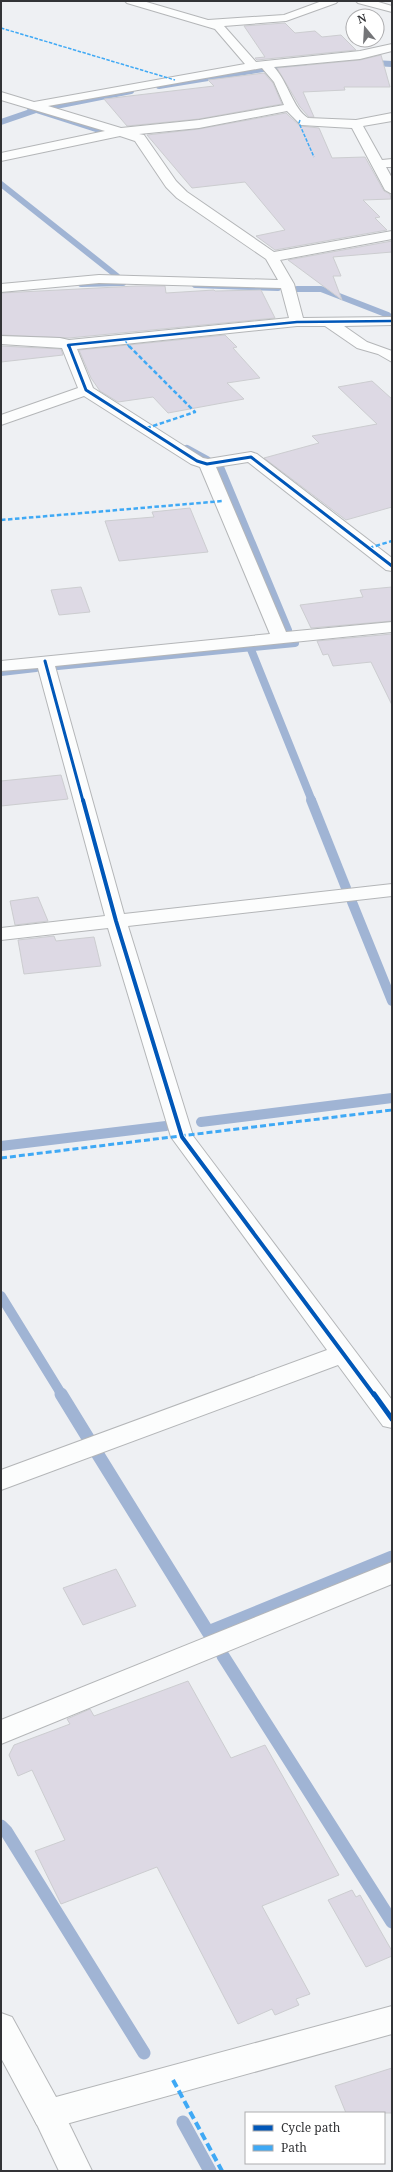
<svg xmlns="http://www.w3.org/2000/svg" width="393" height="2172" font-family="'Noto Serif',serif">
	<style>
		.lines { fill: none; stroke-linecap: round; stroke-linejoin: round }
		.stream-far3 { stroke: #a0b4d4; stroke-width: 6 }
		.stream-far2 { stroke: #a0b4d4; stroke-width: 8 }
		.stream-far1 { stroke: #a0b4d4; stroke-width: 10 }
		.stream { stroke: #a0b4d4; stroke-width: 13 }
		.building { fill: #ddd9e4; stroke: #cccdd0 }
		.street-casing { stroke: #b4b6b8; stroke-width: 2 }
		.secondary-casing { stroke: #b4b6b8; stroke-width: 2 }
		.street { fill: #fcfdfd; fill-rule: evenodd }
		.secondary { fill: #fcfdfd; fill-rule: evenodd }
		.quiet-far3 { stroke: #3fa9f5; stroke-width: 1.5; stroke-dasharray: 3.5 1.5; stroke-linecap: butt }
		.quiet-far2 { stroke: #3fa9f5; stroke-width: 2.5; stroke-dasharray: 4.5 2.5; stroke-linecap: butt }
		.quiet-far1 { stroke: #3fa9f5; stroke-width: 3; stroke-dasharray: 6 3; stroke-linecap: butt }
		.quiet { stroke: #3fa9f5; stroke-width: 4; stroke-dasharray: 8 4; stroke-linecap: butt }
		.cycleway-far3-casing { stroke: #fff; stroke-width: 4 }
		.cycleway-far2-casing { stroke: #fff; stroke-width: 5 }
		.cycleway-far1-casing { stroke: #fff; stroke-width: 6 }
		.cycleway-casing { stroke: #fff; stroke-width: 8 }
		.cycleway-far3 { stroke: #0057b8; stroke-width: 2.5 }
		.cycleway-far2 { stroke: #0057b8; stroke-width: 3 }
		.cycleway-far1 { stroke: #0057b8; stroke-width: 4 }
		.cycleway { stroke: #0057b8; stroke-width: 5 }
	</style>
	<rect width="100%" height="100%" fill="#eef0f3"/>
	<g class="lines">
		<g class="stream-far3">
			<path d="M 374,63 L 392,64"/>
			<path d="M 274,68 L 304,66"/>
			<path d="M 159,86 L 263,69"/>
			<path d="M 51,107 L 131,91"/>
			<path d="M 30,108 L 102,131"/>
			<path d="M 1,122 L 36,110"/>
			<path d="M 1,184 L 117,276"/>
			<path d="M 81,284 L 123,283"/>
			<path d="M 195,285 L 278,288"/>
			<path d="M 297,289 L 321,289 L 388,315"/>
		</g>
		<g class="stream-far2">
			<path d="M 187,449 L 207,460"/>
			<path d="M 220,467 L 288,630"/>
			<path d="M 250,647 L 312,801"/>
			<path d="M 58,666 L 295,643"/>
			<path d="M 1,672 L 36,668"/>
		</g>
		<g class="stream-far1">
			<path d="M 311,800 L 346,888"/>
			<path d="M 352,902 L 392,1001"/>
			<path d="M 201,1122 L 392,1098"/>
			<path d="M 1,1146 L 166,1126"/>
			<path d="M 1,1296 L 62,1395"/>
		</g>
		<g class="stream">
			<path d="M 61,1394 L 88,1438"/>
			<path d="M 97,1453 L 208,1632 L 392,1557"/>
			<path d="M 223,1656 L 392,1922"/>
			<path d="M 1,1826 L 6,1831 L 144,2053"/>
			<path d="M 183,2122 L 210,2171"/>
		</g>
	</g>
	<g class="building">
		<path d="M 285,23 L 295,33 L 315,31 L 322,37 L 341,35 L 356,50 L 257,60 L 255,58 L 265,57 L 244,26 Z"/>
		<path d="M 381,55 L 390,87 L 344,87 L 345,90 L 303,92 L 314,117 L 309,117 L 300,107 L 277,68 L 360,60 Z"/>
		<path d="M 264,73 L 273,83 L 282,104 L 199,119 L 127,126 L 104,99 L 214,86 L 208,80 Z"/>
		<path d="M 286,113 L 300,126 L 319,128 L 332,158 L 365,157 L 384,191 L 390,194 L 391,199 L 363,200 L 380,217 L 375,218 L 387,230 L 275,250 L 256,236 L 285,230 L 245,182 L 192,188 L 147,135 L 199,129 Z"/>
		<path d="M 392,241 L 392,252 L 333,257 L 341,276 L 333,276 L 342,300 L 288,260 Z"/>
		<path d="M 136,286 L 165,286 L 166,293 L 214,290 L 215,291 L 261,290 L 275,318 L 69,338 L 1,335 L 1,293 Z"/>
		<path d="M 225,335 L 237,347 L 233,348 L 260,378 L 227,383 L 244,399 L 168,413 L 153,397 L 118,402 L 100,391 L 91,378 L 79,350 Z"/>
		<path d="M 1,346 L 61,349 L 63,355 L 1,362 Z"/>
		<path d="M 372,381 L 392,399 L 392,507 L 346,520 L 264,458 L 319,443 L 312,436 L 377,424 L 338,387 Z"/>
		<path d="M 190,508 L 208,552 L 119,561 L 105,521 L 154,517 L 152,512 Z"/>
		<path d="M 81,587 L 90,612 L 59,615 L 51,590 Z"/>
		<path d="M 392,587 L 392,621 L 311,628 L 300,605 L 363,597 L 360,590 Z"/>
		<path d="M 392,634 L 392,705 L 371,662 L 333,666 L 328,654 L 323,655 L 317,641 Z"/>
		<path d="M 61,775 L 68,799 L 1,806 L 1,781 Z"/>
		<path d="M 38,897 L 48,921 L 15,925 L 10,901 Z"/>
		<path d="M 54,936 L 56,941 L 94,937 L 101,966 L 24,974 L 18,940 Z"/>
		<path d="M 116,1569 L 136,1606 L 83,1625 L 63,1588 Z"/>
		<path d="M 188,1681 L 231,1758 L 265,1745 L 339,1875 L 262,1906 L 310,1994 L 296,1999 L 299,2005 L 275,2015 L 272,2009 L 238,2024 L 157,1867 L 61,1904 L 35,1851 L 65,1840 L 32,1770 L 18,1776 L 9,1755 L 14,1745 L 70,1724 L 67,1719 L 90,1709 L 94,1716 Z"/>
		<path d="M 352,1890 L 356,1897 L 360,1895 L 392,1951 L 392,1956 L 366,1967 L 328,1900 Z"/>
		<path d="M 392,2068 L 392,2113 L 346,2113 L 335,2086 Z"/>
	</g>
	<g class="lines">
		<g class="street-casing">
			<g id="street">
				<path d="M 125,1 L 143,1 L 208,20 L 284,15 L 322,1 L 338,1 L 336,3 L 286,21 L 224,26 L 256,62 L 360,51 L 392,44 L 392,51 L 360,59 L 274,67 C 288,82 293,109 308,118 L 356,120 L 392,113 L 392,121 L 363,126 L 382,160 L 392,159 L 392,167 L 386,167 L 392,178 L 392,194 L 385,190 L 352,128 L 301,125 L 287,111 L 199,128 L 139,134 L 144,135 L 176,181 L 187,192 L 274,252 L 392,231 L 392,239 L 280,260 L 294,284 L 303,318 L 392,317 L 392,325 L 344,326 L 367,342 L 392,351 L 392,362 L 378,354 L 357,348 L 325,326 L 297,326 L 77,349 L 93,388 L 203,458 L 208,459 L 251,452 L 257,454 L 392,558 L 392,571 L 386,570 L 248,462 L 216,467 L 286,632 L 392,622 L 392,632 L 55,666 L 124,914 L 392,884 L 392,896 L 128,926 L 193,1136 L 392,1400 L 392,1428 L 383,1426 L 338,1365 L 1,1490 L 1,1470 L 327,1350 L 171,1137 L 108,928 L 1,940 L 1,928 L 105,916 L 38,668 L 1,671 L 1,661 L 270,634 L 200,467 L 191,464 L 84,396 L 1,425 L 1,415 L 78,388 L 62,348 L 1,344 L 1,336 L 60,338 L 69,340 L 289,318 L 281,288 L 99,283 L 1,292 L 1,284 L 99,275 L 278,280 L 266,259 L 177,198 L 166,187 L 135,141 L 120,136 L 1,161 L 1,153 L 105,131 L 1,100 L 1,92 L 34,102 L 245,64 L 215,29 L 127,3 ZM 262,68 L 274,82 L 284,105 L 199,120 L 121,128 L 48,106 Z"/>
				<path d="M 392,1562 L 392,1584 L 1,1744 L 1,1720 Z"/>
				<path d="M 392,2006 L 392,2034 L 48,2129 L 37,2125 L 1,2058 L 1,2013 L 12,2017 L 56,2097 Z"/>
			</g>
		</g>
		<g class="secondary-casing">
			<g id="secondary">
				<path d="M 356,1 L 375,1 L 392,6 L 392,12 L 358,3 Z"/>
				<path d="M 48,2099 L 59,2103 L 92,2171 L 59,2171 L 32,2114 L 37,2103 Z"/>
			</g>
		</g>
		<use href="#street" class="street"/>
		<use href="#secondary" class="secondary"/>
		<g class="quiet-far3">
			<path d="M 1,28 L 175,80"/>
			<path d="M 300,120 L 299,123 L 314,157"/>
			<path d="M 125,340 L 129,347"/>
		</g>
		<g class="quiet-far2">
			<path d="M 129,346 L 195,412 L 147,428"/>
			<path d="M 1,520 L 223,501"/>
			<path d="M 369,548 L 392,541"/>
		</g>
		<path class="quiet-far1" d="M 1,1158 L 392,1110"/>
		<path class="quiet" d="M 173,2080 L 222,2171"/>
		<g class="cycleway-far3-casing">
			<path id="cycleway-far3" d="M 69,347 L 68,345 L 297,322 L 392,321"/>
		</g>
		<g class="cycleway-far2-casing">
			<g id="cycleway-far2">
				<path d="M 69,346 L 86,390 L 197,461 L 207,464 L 251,457 L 392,566"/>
				<path d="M 45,661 L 83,801"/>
			</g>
		</g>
		<g class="cycleway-far1-casing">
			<path id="cycleway-far1" d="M 83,800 L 116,921 L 182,1137 L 374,1395"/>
		</g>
		<g class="cycleway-casing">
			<path id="cycleway" d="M 374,1394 L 392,1419"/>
		</g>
		<use href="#cycleway-far3" class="cycleway-far3"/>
		<use href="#cycleway-far2" class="cycleway-far2"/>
		<use href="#cycleway-far1" class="cycleway-far1"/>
		<use href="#cycleway" class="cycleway"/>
	</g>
	<rect width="393" height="2172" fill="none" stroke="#323336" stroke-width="4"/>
	<rect x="245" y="2112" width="140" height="52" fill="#ffffff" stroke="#adadaf"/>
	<rect x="253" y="2125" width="20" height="6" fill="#0057b8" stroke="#adadaf"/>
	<text x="281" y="2132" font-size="12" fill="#323336">Cycle path</text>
	<rect x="253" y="2145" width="20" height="6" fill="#3fa9f5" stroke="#adadaf"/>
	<text x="281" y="2152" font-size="12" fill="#323336">Path</text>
	<g transform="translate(365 28) rotate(342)"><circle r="19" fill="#ffffff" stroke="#adadaf"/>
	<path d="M0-3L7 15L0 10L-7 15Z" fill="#747578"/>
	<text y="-6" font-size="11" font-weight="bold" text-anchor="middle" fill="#323336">N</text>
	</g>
</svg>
